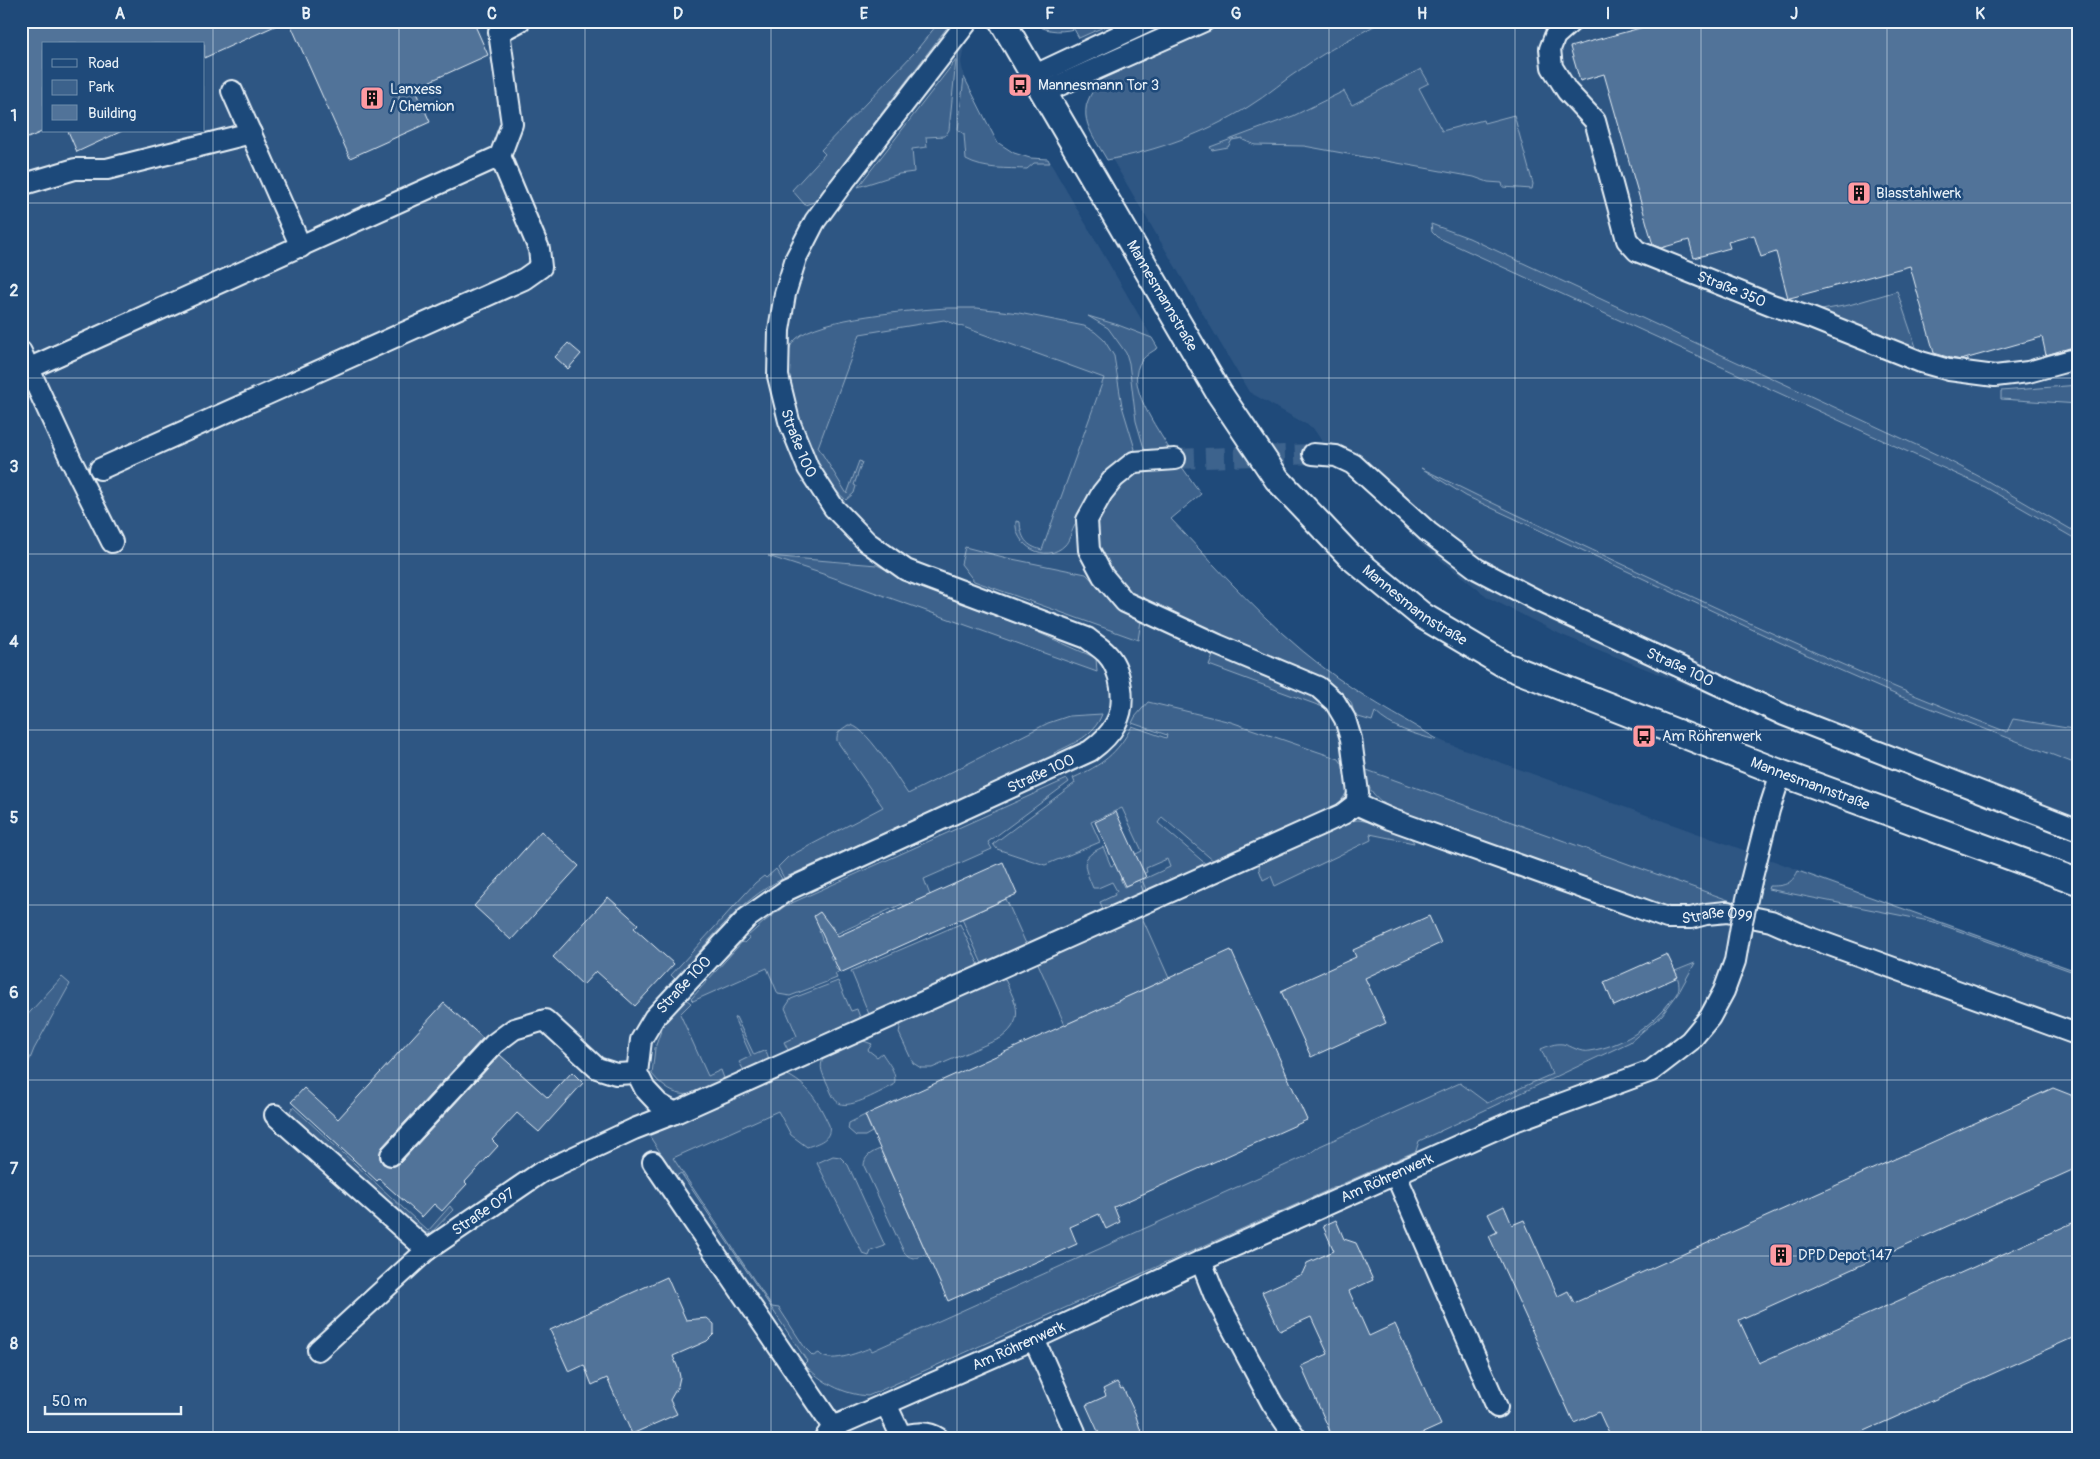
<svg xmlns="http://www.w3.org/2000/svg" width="2100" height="1459" font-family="Pangolin,sans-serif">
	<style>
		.built { fill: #2e5683; fill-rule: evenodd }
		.green { fill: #3c628c; stroke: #92aac2 }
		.building { fill: #517399; stroke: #e8f1f8 }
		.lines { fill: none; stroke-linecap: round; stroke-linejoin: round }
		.minor-tunnel { stroke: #3d638d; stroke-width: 20; stroke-dasharray: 20 10; stroke-linecap: butt }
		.minor-casing { stroke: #e8f1f8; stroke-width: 24 }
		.major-casing { stroke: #e8f1f8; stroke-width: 29 }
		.minor { stroke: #1f4a7a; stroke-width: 20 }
		.major { stroke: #1f4a7a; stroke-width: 25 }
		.minor-bridge-casing { stroke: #e8f1f8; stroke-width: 24; stroke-linecap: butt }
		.minor-bridge { stroke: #1f4a7a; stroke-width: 20 }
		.grid { fill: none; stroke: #e8f1f8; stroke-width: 1; stroke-opacity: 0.55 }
		.labels { text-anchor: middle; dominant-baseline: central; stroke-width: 5; stroke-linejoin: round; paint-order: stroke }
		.poi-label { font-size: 15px; fill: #e8f1f8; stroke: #1f4a7a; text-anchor: start }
		.street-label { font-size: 15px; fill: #e8f1f8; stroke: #1f4a7a }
		.neatline { fill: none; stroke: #e8f1f8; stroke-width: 2 }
		.grid-label { font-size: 16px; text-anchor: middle; font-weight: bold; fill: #e8f1f8 }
	</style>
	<rect width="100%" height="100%" fill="#1f4a7a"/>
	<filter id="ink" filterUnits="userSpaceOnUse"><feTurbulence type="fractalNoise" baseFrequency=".02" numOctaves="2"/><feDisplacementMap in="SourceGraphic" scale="10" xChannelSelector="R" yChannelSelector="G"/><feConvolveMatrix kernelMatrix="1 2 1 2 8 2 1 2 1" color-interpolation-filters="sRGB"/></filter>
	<g filter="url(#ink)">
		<g class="built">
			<path d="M 21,21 L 967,21 L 974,32 L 964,47 L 961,62 L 964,77 L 997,142 L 1012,152 L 1030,158 L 1048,159 L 1158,348 L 1141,360 L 1136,378 L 1142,402 L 1170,449 L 1201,494 L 1171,519 L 1253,607 L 1324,668 L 1379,706 L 1444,742 L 2079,971 L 2079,1438 L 21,1438 ZM 44,44 L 204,44 L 204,131 L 44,131 Z"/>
			<path d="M 1031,21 L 2079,21 L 2079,837 L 1812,736 L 1562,635 L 1489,598 L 1424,547 L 1347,471 L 1328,450 L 1313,428 L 1249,392 L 1112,159 L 1107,160 L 1087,126 L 1085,118 L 1085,105 L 1090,95 L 1102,79 L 1074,29 L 1058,31 L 1043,29 Z"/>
		</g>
		<g class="green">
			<path d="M 940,21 L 952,21 L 814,202 L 805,205 L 792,190 L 825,154 L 821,150 L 915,52 Z"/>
			<path d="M 1031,21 L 1117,21 L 1079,38 L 1074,29 C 1058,33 1043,31 1031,21 Z"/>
			<path d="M 1230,21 L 1383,21 C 1356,36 1329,49 1304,67 C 1285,79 1268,95 1248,107 C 1206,133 1156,151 1107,160 C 1088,127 1073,112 1102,79 Z"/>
			<path d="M 956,60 L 949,130 L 945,136 L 926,137 L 927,147 L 912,149 L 914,172 L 899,174 L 858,187 Z"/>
			<path d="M 1421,69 L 1429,83 L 1419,88 L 1442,131 L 1483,120 L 1484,123 L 1514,115 L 1533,184 L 1532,189 L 1503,187 L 1502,183 L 1488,182 L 1474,177 L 1304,146 L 1255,145 L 1243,140 L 1243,138 L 1232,140 L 1228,147 L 1212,150 L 1210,147 L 1293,116 L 1344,91 L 1352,105 Z"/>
			<path d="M 964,77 L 997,142 L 1014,153 L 1030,158 L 1048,159 L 1050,163 L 1034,163 L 1027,169 C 1007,168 984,170 966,160 L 964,134 L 958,130 Z"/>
			<path d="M 1431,224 L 1469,238 L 1940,456 L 1984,479 L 2079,534 L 2079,541 L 1985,487 L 1437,237 L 1432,232 Z"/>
			<path d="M 1897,291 L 1918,353 L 1816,311 L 1849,305 Z"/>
			<path d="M 948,308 L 977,308 L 1019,313 L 1084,326 L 1095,332 L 1104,340 L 1114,356 L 1122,406 L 1135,449 C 1129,462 1110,468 1100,479 C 1090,494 1082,511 1074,527 C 1071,533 1069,541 1065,545 C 1046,565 1013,545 1016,521 L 1020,522 C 1021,538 1026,546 1042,550 L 1104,378 L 944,320 L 860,334 L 818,447 L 847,494 L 859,461 L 862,462 L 854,485 L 856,486 L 854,493 L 846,500 C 820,478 807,448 797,416 C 791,397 778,355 796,339 C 818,317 915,310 948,308 Z"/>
			<path d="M 1088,316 L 1118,325 L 1152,338 L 1158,348 C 1153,351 1146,355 1142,360 C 1123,383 1158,429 1170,450 L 1146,455 L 1136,421 L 1129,363 L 1126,353 L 1108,328 Z"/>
			<path d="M 2079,385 L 2079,404 L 2001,399 L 2001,391 Z"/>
			<path d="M 1182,467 L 1201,494 L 1171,519 C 1220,571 1267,625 1324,668 C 1359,695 1399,716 1437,739 L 1436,740 C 1414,734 1391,728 1375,712 L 1372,721 L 1355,716 L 1351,702 L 1337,688 L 1200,629 L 1138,598 L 1127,591 L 1105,565 L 1098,545 L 1096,529 L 1106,504 L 1125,479 L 1132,474 L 1153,469 Z"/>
			<path d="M 1421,468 C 1497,506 1573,541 1650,577 C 1768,632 1886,686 2007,732 L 2013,719 L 2079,730 L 2079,765 L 1899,696 L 1835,668 L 1466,496 Z"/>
			<path d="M 965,547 L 1007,558 L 1086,574 L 1114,603 L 1141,621 L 1138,640 L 974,581 L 961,564 Z"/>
			<path d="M 768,556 L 877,565 L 920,587 L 1028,628 L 1096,658 L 1097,672 L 823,574 Z"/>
			<path d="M 1214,652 L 1312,693 L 1331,710 L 1209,665 Z"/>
			<path d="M 1148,702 L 1231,722 L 1339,759 C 1352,778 1352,792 1334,808 L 1215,862 L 1162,817 L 1158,823 L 1207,865 L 1147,892 L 1142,880 L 1170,867 L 1167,859 L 1146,868 L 1147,872 L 1137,877 L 1134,872 L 1120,878 L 1124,887 L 1139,880 L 1144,893 L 1104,911 L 1100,902 L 1115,895 L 1114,893 L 1117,891 L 1112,882 L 1098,888 L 1093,888 C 1084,866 1078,858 1103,847 L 1111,866 L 1142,851 L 1122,808 L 1091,822 L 1100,842 L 1045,865 L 997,849 L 993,844 L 1075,783 L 1073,778 C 1102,765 1117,754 1132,726 L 1166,738 L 1167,735 L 1132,723 L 1135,717 Z"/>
			<path d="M 1102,714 C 1094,736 1074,743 1054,753 L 1055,756 L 784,878 L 778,867 L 788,857 L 883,807 L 837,741 C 836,732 841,730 848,725 C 864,722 898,780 908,794 L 1048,723 L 1069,716 Z"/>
			<path d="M 1364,769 L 1784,920 L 1717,907 L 1664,908 L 1402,814 C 1382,804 1366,793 1364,769 Z"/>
			<path d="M 1067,779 L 1069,782 L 988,842 L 992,849 L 924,879 L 930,895 L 904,906 L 902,904 L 836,934 L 832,926 L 819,931 L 823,942 L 826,942 L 832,955 L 830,956 L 832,960 L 834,959 L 837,965 L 835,967 L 837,970 L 840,971 L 835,974 L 837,978 L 790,996 L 778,994 L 767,968 L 693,1001 L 691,999 L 742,942 L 744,943 L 749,938 L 748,936 L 765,921 L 785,906 Z"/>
			<path d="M 1358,820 C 1372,822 1409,829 1414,843 L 1370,834 L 1371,840 L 1275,886 L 1271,876 L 1263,880 L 1259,869 L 1260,859 L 1349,821 Z"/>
			<path d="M 776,869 L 782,879 C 738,901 707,944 675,979 L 671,975 L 755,883 L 764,876 L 766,878 Z"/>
			<path d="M 1798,871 L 2079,972 L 2079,974 L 1934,922 L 1768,889 L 1769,886 C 1784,886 1791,885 1798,871 Z"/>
			<path d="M 1006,899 L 1027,946 L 983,966 L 962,919 Z"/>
			<path d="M 1140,913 L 1169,978 L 1065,1025 L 1036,959 Z"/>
			<path d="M 960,924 L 980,967 L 871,1015 L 869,1014 L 851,971 Z"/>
			<path d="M 1695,963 L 1679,992 L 1662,1015 L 1630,1042 L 1419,1141 L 1416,1151 L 868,1396 C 842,1394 821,1382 804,1364 L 807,1361 L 681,1173 L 676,1176 L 648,1134 L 784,1073 C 810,1086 817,1100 829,1125 C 832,1140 818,1143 807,1147 L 791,1135 L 778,1111 L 673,1158 L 772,1307 L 779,1308 L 805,1348 L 813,1356 L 819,1353 C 828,1365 857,1353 870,1348 L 872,1351 L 1306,1156 L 1320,1146 L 1460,1083 L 1487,1103 L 1552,1074 L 1541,1049 C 1548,1046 1555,1043 1563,1044 C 1572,1046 1580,1053 1589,1051 C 1622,1046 1649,1028 1669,1003 C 1673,998 1679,993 1679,986 C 1679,981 1677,976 1675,971 Z"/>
			<path d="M 1003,975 C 1014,1000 1028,1018 1001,1038 L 932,1068 L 921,1068 L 913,1063 L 899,1033 L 901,1022 Z"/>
			<path d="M 62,977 L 70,984 L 34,1049 L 21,1082 L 21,1022 Z"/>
			<path d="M 838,981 L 851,1011 L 857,1009 L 861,1020 L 789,1052 L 784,1042 L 797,1036 L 785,1008 L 791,999 Z"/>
			<path d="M 686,999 L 691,1003 L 680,1014 L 708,1076 L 721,1070 L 725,1081 C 694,1096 676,1104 652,1074 L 655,1048 L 664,1022 Z"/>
			<path d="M 736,1017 L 754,1055 L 766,1050 L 769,1061 L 745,1072 L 739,1062 L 751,1056 L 734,1018 Z"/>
			<path d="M 861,1040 L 872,1044 L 868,1050 L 877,1057 L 882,1053 C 888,1063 898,1073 894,1085 C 883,1090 850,1110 839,1103 C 833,1100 830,1089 827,1083 C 823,1074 818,1067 824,1057 Z"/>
			<path d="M 293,1107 L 428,1231 L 450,1206 L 453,1210 L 431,1233 L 424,1233 L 417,1230 L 336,1155 L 301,1126 L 290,1111 Z"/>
			<path d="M 865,1115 L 872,1132 L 865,1136 L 856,1136 L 848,1129 L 849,1123 Z"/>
			<path d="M 880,1149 L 927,1254 C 918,1258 911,1261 904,1252 L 864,1166 C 864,1156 871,1153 880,1149 Z"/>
			<path d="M 833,1156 L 840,1157 L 848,1165 L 885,1246 L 871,1251 L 869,1256 L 863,1254 L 817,1163 Z"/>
		</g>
		<g class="building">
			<path d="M 21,21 L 286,21 L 204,58 L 204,44 L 44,44 L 44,131 L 21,141 Z"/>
			<path d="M 289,21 L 473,21 L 488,55 L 415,88 L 430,122 L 350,158 Z"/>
			<path d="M 1666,21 L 1691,21 L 1692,26 L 1711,21 L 1784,21 L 1785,25 L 1798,21 L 2079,21 L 2079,344 L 2073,345 L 2073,347 L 2046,355 L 2042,337 L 1961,360 L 1951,358 L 1934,353 L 1910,266 L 1790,298 L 1788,298 L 1776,252 L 1761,257 L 1754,235 L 1728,242 L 1730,248 L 1694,258 L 1689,240 L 1661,248 L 1653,245 L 1604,74 L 1580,81 L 1570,47 Z"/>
			<path d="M 68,131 L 122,131 L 77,152 Z"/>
			<path d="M 568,343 L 581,354 L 568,369 L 555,357 Z"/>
			<path d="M 1116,812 L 1146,877 L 1125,886 L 1095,822 Z"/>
			<path d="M 541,831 L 579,866 L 511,940 L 474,906 Z"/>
			<path d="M 1003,862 L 1017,894 L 840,973 L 814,916 L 820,912 L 838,936 Z"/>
			<path d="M 608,897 L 638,924 L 634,928 L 674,964 L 635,1006 L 596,971 L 583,985 L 553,957 Z"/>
			<path d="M 1429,916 L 1441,943 L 1365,978 L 1386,1023 L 1311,1057 L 1281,991 L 1356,957 L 1353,950 Z"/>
			<path d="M 1231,950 L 1307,1120 L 1114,1207 L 1120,1222 L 1106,1229 L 1099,1214 L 1070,1227 L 1077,1244 L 948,1301 L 865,1115 Z"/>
			<path d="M 1667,954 L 1678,977 L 1614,1006 L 1604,982 Z"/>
			<path d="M 444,1003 L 483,1038 L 382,1147 L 380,1158 L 383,1164 L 394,1166 L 400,1163 L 500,1055 L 548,1098 L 572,1072 L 583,1083 L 539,1132 L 517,1113 L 492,1140 L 498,1146 L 465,1182 L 467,1184 L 442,1211 L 434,1204 L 422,1217 L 379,1179 L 377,1181 L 291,1102 L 304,1088 L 338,1119 Z"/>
			<path d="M 2053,1088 L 2071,1095 L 2079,1112 L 2079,1167 L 1739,1320 L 1759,1363 L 2079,1220 L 2079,1335 L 1849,1438 L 1611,1438 L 1599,1412 L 1574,1423 L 1489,1236 L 1497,1232 L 1488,1214 L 1504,1206 L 1512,1225 L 1524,1220 L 1558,1296 L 1568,1291 L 1574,1303 Z"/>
			<path d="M 1336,1220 L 1344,1239 L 1356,1243 L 1373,1280 L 1349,1291 L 1369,1336 L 1395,1324 L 1441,1425 L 1412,1438 L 1333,1438 L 1301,1366 L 1328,1354 L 1311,1317 L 1280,1331 L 1262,1292 L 1302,1274 L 1307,1263 L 1334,1251 L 1323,1226 Z"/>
			<path d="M 667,1277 L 686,1320 L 707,1318 L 714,1324 L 714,1334 L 707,1341 L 673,1356 L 678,1368 L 680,1377 L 678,1386 L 670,1400 L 677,1414 L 632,1434 L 607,1378 L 592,1385 L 584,1365 L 569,1372 L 550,1330 Z"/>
			<path d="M 1117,1382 L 1121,1389 L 1123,1388 L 1135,1413 L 1143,1438 L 1101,1438 L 1086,1405 L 1106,1396 L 1103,1389 Z"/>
		</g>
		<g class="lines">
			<path class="minor-tunnel" d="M 1175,459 L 1313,454"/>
			<g class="minor-casing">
				<g id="minor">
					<path id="s1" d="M 968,21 L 839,188 L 815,221 L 796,258 L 785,294 L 779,330 L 778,376 L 789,421 L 808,468 L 834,508 L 867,542 L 906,570 L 1087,638 C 1093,643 1100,647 1106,653 C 1121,668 1127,703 1116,723 C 1110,735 1101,743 1090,751 L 787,890 L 747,918 L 654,1018 L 641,1040 L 637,1073 L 645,1089 L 659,1104 L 675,1113 L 1328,821 L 1343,814 L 1356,804 L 1358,793 L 1351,739 L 1345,719 L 1335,702 L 1318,687 L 1218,645 L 1125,602 L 1103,576 L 1089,550 L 1087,520 L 1102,493 L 1114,478 L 1134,462 L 1175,459"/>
					<path id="s2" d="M 1572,21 L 1555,36 L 1550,49 L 1552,67 L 1567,91 L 1595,121 L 1627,240 L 1637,251 L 1772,305 L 1811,318 L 1921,362 L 1949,370 L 1995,376 L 2028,372 L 2079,358"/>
					<path d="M 1035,75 L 1150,21"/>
					<path d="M 232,91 L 301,247"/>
					<path d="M 1044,92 L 1204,21"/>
					<path d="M 21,185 L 75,169 L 107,169 L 251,133"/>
					<path d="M 21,352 L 71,460 L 112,542"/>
					<path d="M 21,372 L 500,156 L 512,124 L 499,32 L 520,21"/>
					<path id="s3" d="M 1313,454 L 1336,456 L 1353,464 L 1428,532 L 1477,569 L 1540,602 L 1784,715 L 2079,830"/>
					<path d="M 100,469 L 524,279 L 541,267 L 539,249 L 500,156"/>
					<path id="s4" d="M 1356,804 L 1390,819 L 1667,918 L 1691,918 L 1706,914 L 1727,912 L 1771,921 L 1805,936 L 2079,1035"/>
					<path d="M 1751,881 L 1769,810 L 1781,773"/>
					<path d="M 275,1115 L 427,1250"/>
					<path d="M 391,1155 L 494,1044 L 514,1029 L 545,1020 L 597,1068 L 616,1074 L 637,1073"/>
					<path d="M 653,1162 L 833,1427"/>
					<path d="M 1395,1173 L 1497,1407"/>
					<path d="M 1201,1261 L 1214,1294 L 1272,1403 L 1296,1438"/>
					<path d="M 1034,1339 L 1075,1432"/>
					<path id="s5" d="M 318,1350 L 427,1250 L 540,1173 L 634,1129 L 675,1113"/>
					<path d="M 886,1404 L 902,1438"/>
					<path d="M 901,1436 C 913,1434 926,1430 938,1438"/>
					<path id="s6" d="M 825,1438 L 833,1427 L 1034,1339 L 1201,1261 L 1509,1123 L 1651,1071 L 1690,1041 L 1710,1017 L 1724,991 L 1735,961 L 1741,926"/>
				</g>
			</g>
			<g class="major-casing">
				<g id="major">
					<path id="s7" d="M 1002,21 L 1219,393 L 1277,479 L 1350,556 L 1423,616 L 1507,666 L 1781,773 L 2079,882"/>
				</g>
			</g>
			<use href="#minor" class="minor"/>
			<use href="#major" class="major"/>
			<g class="minor-bridge-casing">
				<path id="minor-bridge" d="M 1741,926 L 1751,881"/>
			</g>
			<use href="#minor-bridge" class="minor-bridge"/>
		</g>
	</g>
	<path class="grid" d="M 213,21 L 213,1438M 399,21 L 399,1438M 585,21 L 585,1438M 771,21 L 771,1438M 957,21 L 957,1438M 1143,21 L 1143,1438M 1329,21 L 1329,1438M 1515,21 L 1515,1438M 1701,21 L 1701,1438M 1887,21 L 1887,1438M 21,203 L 2079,203M 21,378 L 2079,378M 21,554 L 2079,554M 21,730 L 2079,730M 21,905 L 2079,905M 21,1080 L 2079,1080M 21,1256 L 2079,1256"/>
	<defs>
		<g id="bus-square" transform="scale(1.25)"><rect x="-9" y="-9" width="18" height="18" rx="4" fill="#ff9aa2" stroke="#1f4a7a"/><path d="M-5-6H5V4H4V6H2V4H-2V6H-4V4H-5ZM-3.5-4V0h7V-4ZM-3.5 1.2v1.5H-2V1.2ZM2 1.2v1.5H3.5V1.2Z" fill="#111"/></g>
		<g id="building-square" transform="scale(1.25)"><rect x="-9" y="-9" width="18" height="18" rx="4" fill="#ff9aa2" stroke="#1f4a7a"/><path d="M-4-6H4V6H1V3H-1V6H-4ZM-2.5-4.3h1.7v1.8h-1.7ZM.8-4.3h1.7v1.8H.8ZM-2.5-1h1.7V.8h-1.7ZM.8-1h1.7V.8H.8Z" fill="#111"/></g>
	</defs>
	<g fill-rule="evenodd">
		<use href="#bus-square" x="1020" y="85"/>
		<use href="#building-square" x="372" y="98"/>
		<use href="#building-square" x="1859" y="193"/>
		<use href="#bus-square" x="1644" y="736"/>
		<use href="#building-square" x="1781" y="1255"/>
	</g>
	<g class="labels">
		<g class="poi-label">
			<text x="1038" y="85">Mannesmann Tor 3</text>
			<text x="390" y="89">Lanxess<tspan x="390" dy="17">/ Chemion</tspan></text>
			<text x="1876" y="193">Blasstahlwerk</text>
			<text x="1662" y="736">Am Röhrenwerk</text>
			<text x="1798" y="1255">DPD Depot 147</text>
		</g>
		<g class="street-label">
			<text stroke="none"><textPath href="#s2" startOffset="364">Straße 350</textPath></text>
			<text stroke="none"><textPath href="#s7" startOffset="318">Mannesmannstraße</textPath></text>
			<text stroke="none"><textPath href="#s1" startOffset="484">Straße 100</textPath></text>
			<text stroke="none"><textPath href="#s7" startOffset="722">Mannesmannstraße</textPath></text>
			<text stroke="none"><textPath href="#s3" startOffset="430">Straße 100</textPath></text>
			<text transform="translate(1041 774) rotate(-25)">Straße 100</text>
			<text stroke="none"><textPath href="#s7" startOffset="1158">Mannesmannstraße</textPath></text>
			<text stroke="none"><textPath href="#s4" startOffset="382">Straße 099</textPath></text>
			<text transform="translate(684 985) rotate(-47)">Straße 100</text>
			<text stroke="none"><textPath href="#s6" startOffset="621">Am Röhrenwerk</textPath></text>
			<text stroke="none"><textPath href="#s5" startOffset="216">Straße 097</textPath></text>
			<text stroke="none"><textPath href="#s6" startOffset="216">Am Röhrenwerk</textPath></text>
		</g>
	</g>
	<rect width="2100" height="1459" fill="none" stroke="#1f4a7a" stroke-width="55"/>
	<rect x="42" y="42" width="162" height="90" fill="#1f4a7a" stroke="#6f8dac"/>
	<rect x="52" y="59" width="25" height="8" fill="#1f4a7a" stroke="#6f8dac"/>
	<text x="88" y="68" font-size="15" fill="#e8f1f8">Road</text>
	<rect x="52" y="80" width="25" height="15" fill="#3c628c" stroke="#6f8dac"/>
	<text x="88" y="92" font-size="15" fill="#e8f1f8">Park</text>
	<rect x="52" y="105" width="25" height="15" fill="#517399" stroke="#6f8dac"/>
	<text x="88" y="118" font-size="15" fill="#e8f1f8">Building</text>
	<path d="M45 1406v8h136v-8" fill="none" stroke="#e8f1f8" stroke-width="2.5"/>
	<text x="52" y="1406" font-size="15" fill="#e8f1f8" stroke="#1f4a7a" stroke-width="4" paint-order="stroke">50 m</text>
	<rect x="28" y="28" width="2044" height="1404" class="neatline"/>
	<g class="grid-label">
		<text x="120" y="19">A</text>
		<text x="306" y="19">B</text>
		<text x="492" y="19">C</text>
		<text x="678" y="19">D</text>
		<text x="864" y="19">E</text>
		<text x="1050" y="19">F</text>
		<text x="1236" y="19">G</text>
		<text x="1422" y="19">H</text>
		<text x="1608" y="19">I</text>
		<text x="1794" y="19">J</text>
		<text x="1980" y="19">K</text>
		<text x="14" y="121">1</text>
		<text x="14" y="296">2</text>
		<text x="14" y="472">3</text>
		<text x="14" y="647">4</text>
		<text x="14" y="823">5</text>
		<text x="14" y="998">6</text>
		<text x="14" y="1174">7</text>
		<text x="14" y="1349">8</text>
	</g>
</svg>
